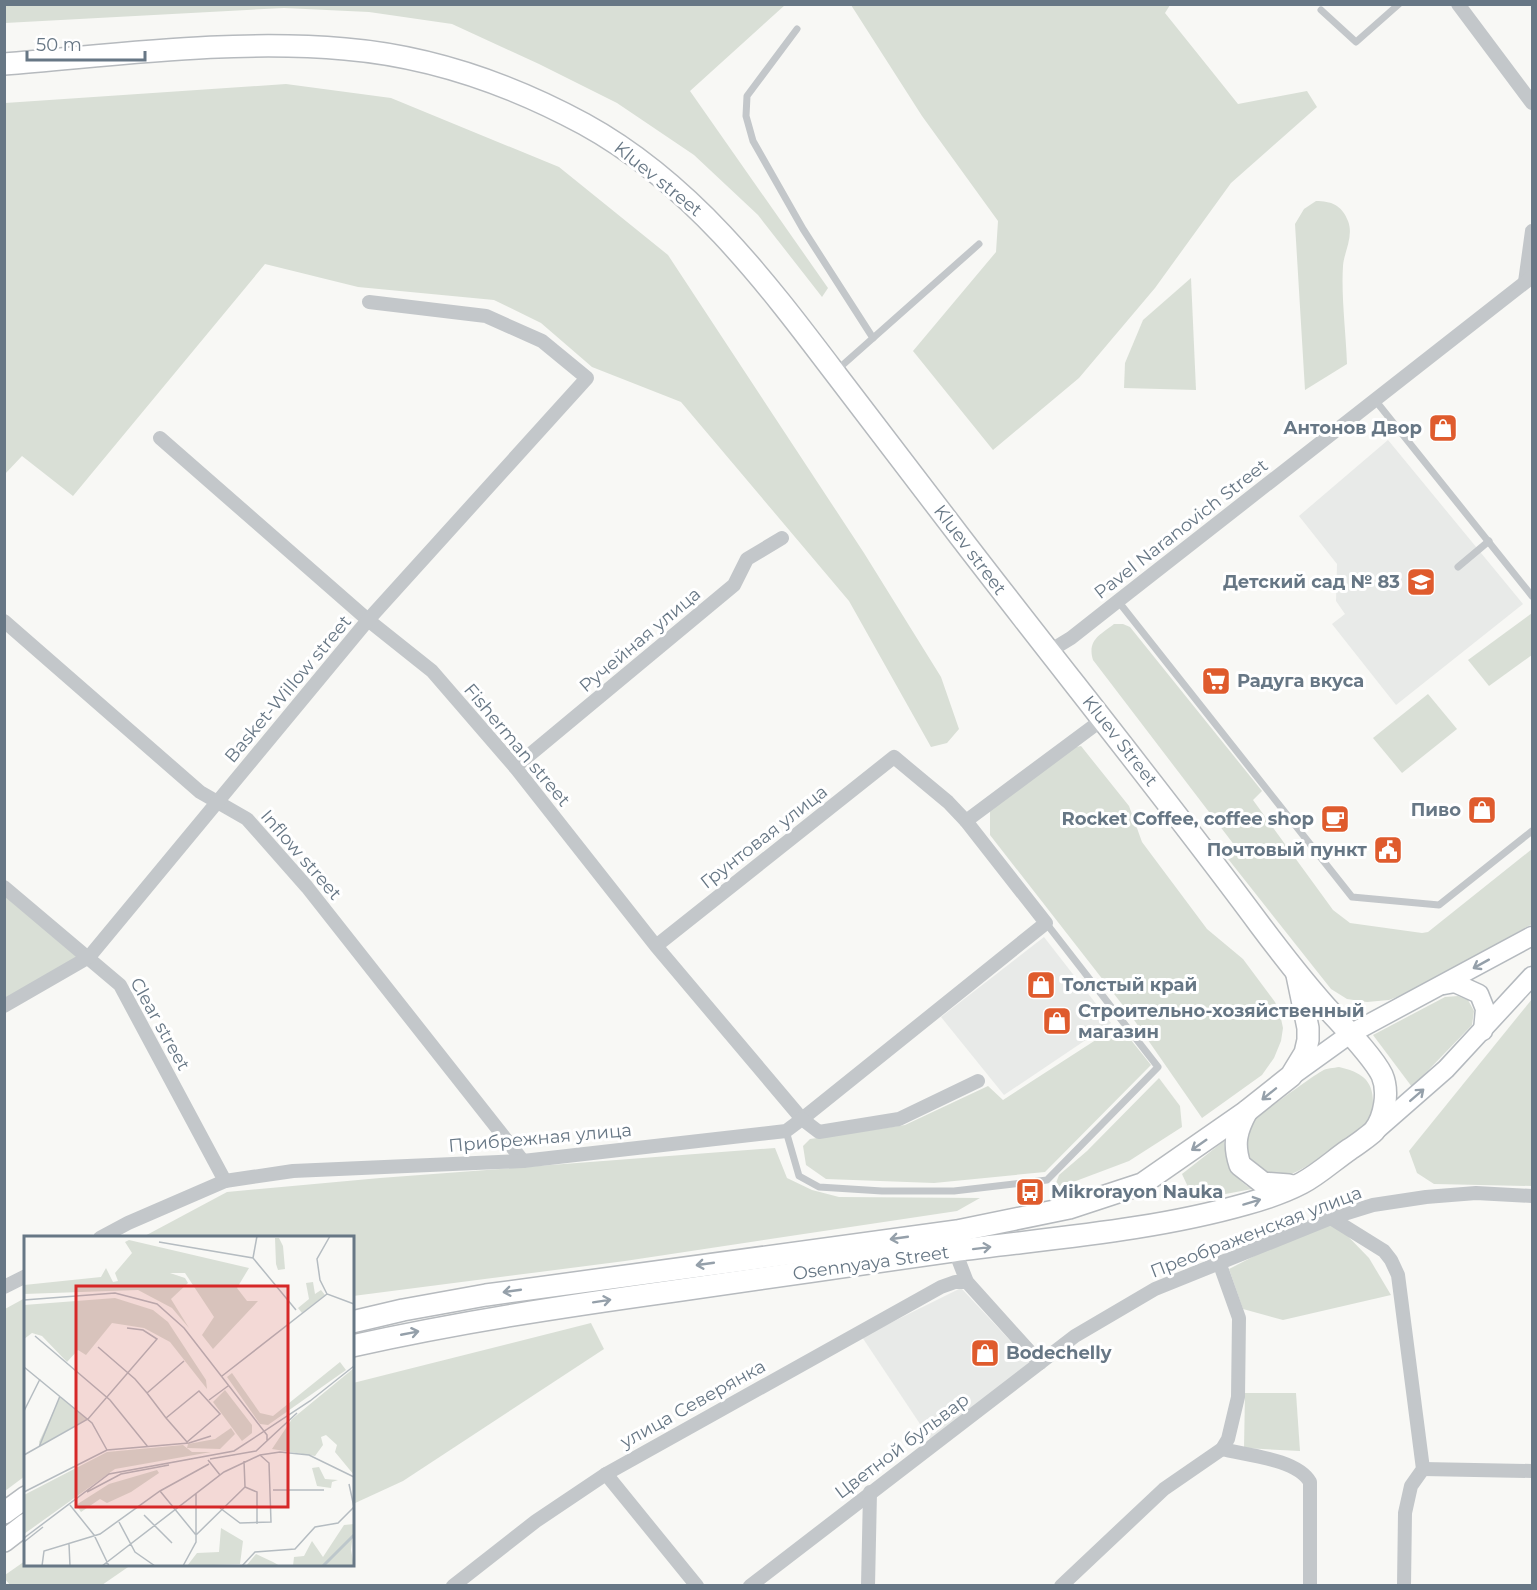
<svg xmlns="http://www.w3.org/2000/svg" width="1537" height="1590" font-family="Montserrat,sans-serif">
	<style>
		.built { fill: #e8eae8 }
		.green { fill: #d9dfd6 }
		.lines { fill: none; stroke-linecap: round; stroke-linejoin: round }
		.secondary-casing { stroke: #b5babf; stroke-width: 21 }
		.primary-casing { stroke: #b6babe; stroke-width: 24 }
		.service { stroke: #c3c7ca; stroke-width: 7 }
		.minor { stroke: #c3c7ca; stroke-width: 14 }
		.secondary { stroke: #fff; stroke-width: 18 }
		.primary { stroke: #fff; stroke-width: 21 }
		.oneway { stroke: #95a0aa }
		.labels { text-anchor: middle; dominant-baseline: central; stroke-width: 6; stroke-linejoin: round; paint-order: stroke }
		.street-label { font-size: 18px; fill: #677785; stroke: #fff }
		.poi-label { font-size: 18px; font-weight: bold; fill: #677785; stroke: #fff; text-anchor: end }
		.inset-river { fill: none; stroke: #bdc7cb; stroke-width: 3 }
		.inset-road { fill: none; stroke: #b5bcc1; stroke-width: 1.5 }
		.view { fill: #d62828; fill-opacity: 0.15; stroke: #d62828; stroke-width: 3 }
		.inset-edge { fill: none; stroke: #677785; stroke-width: 3 }
	</style>
	<rect width="100%" height="100%" fill="#f8f8f5"/>
	<g class="built">
		<path d="M 1388,440 L 1523,604 L 1396,705 L 1332,624 L 1345,614 L 1336,601 L 1337,564 L 1299,516 Z"/>
		<path d="M 1044,937 L 1111,1023 L 1004,1095 L 941,1017 Z"/>
		<path d="M 961,1288 L 1032,1364 L 930,1439 L 862,1337 Z"/>
	</g>
	<g class="green">
		<path d="M 4,5 L 785,5 L 690,91 L 828,288 L 822,297 L 758,215 L 694,155 L 617,103 L 539,64 L 452,24 L 369,12 L 284,8 L 5,23 Z"/>
		<path d="M 851,5 L 1170,5 L 1165,13 L 1238,104 L 1307,91 L 1317,107 L 1231,183 L 1155,288 L 1079,378 L 993,450 L 913,351 L 996,252 L 998,221 L 922,116 Z"/>
		<path d="M 286,84 L 391,98 L 559,167 L 668,255 L 864,553 L 941,677 L 959,729 L 947,743 L 931,747 L 849,601 L 681,402 L 592,367 L 541,323 L 494,300 L 358,287 L 265,264 L 73,496 L 22,456 L 5,474 L 5,103 Z"/>
		<path d="M 1316,201 C 1331,201 1342,205 1348,221 C 1354,236 1344,252 1343,266 C 1341,296 1346,334 1347,364 L 1305,390 L 1295,224 L 1304,209 Z"/>
		<path d="M 1191,278 L 1196,390 L 1124,388 L 1125,363 L 1143,320 Z"/>
		<path d="M 1532,613 L 1532,655 L 1489,686 L 1468,660 Z"/>
		<path d="M 1114,624 L 1123,624 L 1130,627 L 1262,791 L 1253,800 L 1333,910 L 1350,923 L 1422,933 L 1428,932 L 1532,849 L 1532,924 L 1413,991 L 1389,1000 L 1367,1002 L 1347,999 L 1331,989 L 1225,855 L 1235,846 L 1093,660 C 1087,640 1100,635 1114,624 Z"/>
		<path d="M 1428,694 L 1457,729 L 1402,773 L 1373,738 Z"/>
		<path d="M 1081,746 L 1129,806 L 1142,842 L 1207,929 L 1243,959 L 1275,1002 L 1280,1014 L 1283,1028 L 1281,1041 L 1274,1058 L 1262,1075 L 1202,1118 L 1132,1017 L 990,835 L 990,810 L 1071,748 Z"/>
		<path d="M 4,894 L 80,956 L 4,999 Z"/>
		<path d="M 1458,996 L 1468,1000 L 1474,1011 L 1472,1025 L 1412,1087 L 1373,1035 L 1445,997 Z"/>
		<path d="M 1532,999 L 1532,1186 L 1434,1184 L 1417,1173 L 1409,1151 Z"/>
		<path d="M 1119,1025 L 1151,1065 L 1045,1172 L 934,1183 L 826,1179 L 806,1165 L 803,1146 L 810,1139 L 905,1125 L 988,1086 L 1003,1100 Z"/>
		<path d="M 1339,1067 C 1360,1072 1373,1079 1373,1102 C 1373,1109 1370,1118 1366,1123 C 1355,1136 1306,1169 1291,1174 C 1278,1177 1267,1175 1257,1167 C 1243,1156 1241,1137 1252,1122 C 1256,1117 1314,1075 1322,1071 C 1326,1068 1334,1068 1339,1067 Z"/>
		<path d="M 1159,1078 L 1180,1106 L 1182,1127 L 1129,1161 L 1060,1187 L 1056,1183 L 1059,1175 L 1087,1151 Z"/>
		<path d="M 1224,1141 C 1226,1162 1233,1178 1252,1189 L 1194,1200 L 1182,1174 Z"/>
		<path d="M 775,1148 L 787,1178 L 812,1190 L 839,1197 L 980,1198 L 957,1211 L 625,1261 L 353,1296 L 352,1238 L 141,1238 L 227,1192 L 380,1178 Z"/>
		<path d="M 1335,1223 L 1369,1258 L 1391,1295 L 1283,1320 L 1243,1309 L 1229,1269 L 1280,1243 Z"/>
		<path d="M 25,1298 L 25,1476 L 5,1491 L 5,1309 Z"/>
		<path d="M 591,1323 L 604,1349 L 403,1481 L 353,1504 L 353,1383 Z"/>
		<path d="M 1245,1393 L 1296,1393 L 1300,1451 L 1244,1448 Z"/>
		<path d="M 25,1561 L 26,1564 L 131,1565 L 102,1585 L 10,1585 L 5,1579 L 5,1575 Z"/>
	</g>
	<g class="lines">
		<g class="secondary-casing">
			<g id="secondary">
				<path d="M 1444,985 L 1455,983 L 1479,994 L 1485,1009 L 1483,1031"/>
				<path d="M 1293,1075 L 1350,1034 L 1532,936"/>
				<path d="M 1374,1132 L 1446,1069 L 1532,976"/>
			</g>
		</g>
		<g class="primary-casing">
			<g id="primary">
				<path d="M 4,64 C 117,55 232,39 345,49 C 429,56 510,84 584,124 C 690,182 763,278 835,373 C 877,428 919,483 961,538 C 1060,667 1163,794 1260,925 C 1281,953 1302,980 1325,1006 C 1341,1024 1372,1055 1382,1075 C 1389,1091 1385,1117 1374,1131 C 1370,1135 1355,1146 1350,1149 C 1334,1160 1319,1174 1302,1183 C 1285,1192 1264,1199 1246,1204 C 1151,1231 1051,1238 953,1251 C 860,1264 767,1278 674,1291 C 566,1306 459,1322 352,1346"/>
				<path d="M 1247,1111 C 1236,1131 1233,1144 1240,1165 L 1263,1183 L 1289,1185"/>
				<path d="M 352,1322 L 403,1310 L 486,1295 L 957,1231 L 1069,1208 L 1142,1184 L 1247,1111 L 1291,1076 L 1305,1053 L 1308,1040 L 1308,1028 L 1297,975"/>
				<path d="M 4,1513 L 26,1497"/>
				<path d="M 4,1541 L 26,1524"/>
			</g>
		</g>
		<g class="service">
			<path d="M 1321,10 L 1356,42 L 1399,4"/>
			<path d="M 797,29 L 747,96 L 746,116 L 753,141 L 803,229 L 873,338"/>
			<path d="M 837,370 L 979,244"/>
			<path d="M 1375,400 L 1532,596"/>
			<path d="M 1458,567 L 1489,541"/>
			<path d="M 1118,601 L 1352,897 L 1439,905 L 1532,831"/>
			<path d="M 786,1131 L 799,1176 L 819,1187 L 882,1191 L 954,1191 L 1047,1180 L 1158,1067 L 1046,923"/>
		</g>
		<g class="minor">
			<path d="M 1458,4 L 1532,103"/>
			<path d="M 1525,282 L 1532,231"/>
			<path d="M 160,438 L 368,620 L 432,671 L 515,767 L 656,946 L 802,1119 L 1046,923 L 966,821 L 948,802 L 894,757 L 656,946"/>
			<path d="M 4,621 L 200,792 L 247,819 L 307,887 L 523,1161"/>
			<path d="M 1048,652 L 1071,638 L 1118,601 L 1532,277"/>
			<path d="M 515,767 L 734,585 L 747,559 L 782,538"/>
			<path d="M 966,821 L 1103,719"/>
			<path d="M 4,887 L 120,985 L 225,1181"/>
			<path d="M 4,1006 L 89,957 L 368,620 L 587,378 L 542,341 L 486,316 L 369,302"/>
			<path d="M 1331,1218 L 1384,1251 L 1391,1260 L 1398,1275 L 1423,1469 L 1411,1486 L 1405,1513 L 1404,1586"/>
			<path d="M 100,1238 L 128,1223 L 225,1181 L 293,1171 L 523,1161 L 786,1131 L 802,1119 L 819,1132 L 899,1119 L 978,1081"/>
			<path d="M 955,1251 L 967,1282 L 1040,1363"/>
			<path d="M 4,1287 L 26,1276"/>
			<path d="M 1222,1449 C 1246,1455 1297,1459 1310,1482 L 1310,1586"/>
			<path d="M 1423,1469 L 1532,1471"/>
			<path d="M 606,1474 L 697,1586"/>
			<path d="M 453,1586 L 536,1521 L 606,1474 L 941,1287 L 955,1282 L 967,1282"/>
			<path d="M 750,1586 L 1075,1336 L 1155,1289 L 1331,1218 L 1373,1205 L 1426,1197 L 1476,1193 L 1532,1196"/>
			<path d="M 868,1586 L 870,1492"/>
			<path d="M 1061,1586 L 1164,1489 L 1222,1449 L 1228,1439 L 1238,1397 L 1239,1318 L 1219,1262"/>
		</g>
		<use href="#secondary" class="secondary"/>
		<use href="#primary" class="primary"/>
	</g>
	<defs><path id="oneway-shaft" d="M-6 0H5M1.5-3L5.5 0L1.5 3" fill="none" stroke-width="1.6" stroke-linecap="round" stroke-linejoin="round" transform="scale(1.5)"/></defs>
	<g class="oneway">
		<use href="#oneway-shaft" transform="translate(1481 964) rotate(151)"/>
		<use href="#oneway-shaft" transform="translate(1269 1094) rotate(141)"/>
		<use href="#oneway-shaft" transform="translate(1417 1095) rotate(-41)"/>
		<use href="#oneway-shaft" transform="translate(1199 1145) rotate(145)"/>
		<use href="#oneway-shaft" transform="translate(1252 1202) rotate(-17)"/>
		<use href="#oneway-shaft" transform="translate(899 1238) rotate(172)"/>
		<use href="#oneway-shaft" transform="translate(982 1248) rotate(-7)"/>
		<use href="#oneway-shaft" transform="translate(705 1264) rotate(172)"/>
		<use href="#oneway-shaft" transform="translate(512 1291) rotate(172)"/>
		<use href="#oneway-shaft" transform="translate(602 1301) rotate(-9)"/>
		<use href="#oneway-shaft" transform="translate(410 1333) rotate(-11)"/>
	</g>
	<defs>
		<g id="shop-square" transform="scale(1.5)"><rect x="-9" y="-9" width="18" height="18" rx="4" fill="#df5b2d" stroke="#fff"/><path d="M-5-2.5h2.3a2.7 3.5 0 0 1 5.4 0H5L5.5 6h-11ZM-1.5-2.5h3a1.5 2.3 0 0 0-3 0Z" fill="#fff"/></g>
		<g id="school-square" transform="scale(1.5)"><rect x="-9" y="-9" width="18" height="18" rx="4" fill="#df5b2d" stroke="#fff"/><path d="M0-5L7-2L0 1L-7-2ZM-4 1L0 2.5L4 1V4Q0 6-4 4Z" fill="#fff"/></g>
		<g id="supermarket-square" transform="scale(1.5)"><rect x="-9" y="-9" width="18" height="18" rx="4" fill="#df5b2d" stroke="#fff"/><path d="M-6-5.5h2.5l.6 2H6L4.5 2H-2.5L-4.4-4H-6ZM-1.5 3.2a1.3 1.3 0 1 0 .1 0ZM3 3.2a1.3 1.3 0 1 0 .1 0Z" fill="#fff"/></g>
		<g id="cafe-square" transform="scale(1.5)"><rect x="-9" y="-9" width="18" height="18" rx="4" fill="#df5b2d" stroke="#fff"/><path d="M-5.5-4.5H6V0H3Q3 3.5 0 3.5H-2.5Q-5.5 3.5-5.5 0ZM3-3.2v2h1.7v-2ZM-6 4.5H4V6H-6Z" fill="#fff"/></g>
		<g id="civic-square" transform="scale(1.5)"><rect x="-9" y="-9" width="18" height="18" rx="4" fill="#df5b2d" stroke="#fff"/><path d="M-.6-6.5H3V-4.5H.6V-3L4-1V1h2V6H-6V1h2V-1L-.6-3ZM-1.2 2.5V6h2.4V2.5Z" fill="#fff"/></g>
		<g id="bus-square" transform="scale(1.5)"><rect x="-9" y="-9" width="18" height="18" rx="4" fill="#df5b2d" stroke="#fff"/><path d="M-5-6H5V4H4V6H2V4H-2V6H-4V4H-5ZM-3.5-4V0h7V-4ZM-3.5 1.2v1.5H-2V1.2ZM2 1.2v1.5H3.5V1.2Z" fill="#fff"/></g>
	</defs>
	<g fill-rule="evenodd">
		<use href="#shop-square" x="1443" y="428"/>
		<use href="#school-square" x="1421" y="582"/>
		<use href="#supermarket-square" x="1216" y="681"/>
		<use href="#shop-square" x="1482" y="810"/>
		<use href="#cafe-square" x="1335" y="819"/>
		<use href="#civic-square" x="1388" y="850"/>
		<use href="#shop-square" x="1041" y="985"/>
		<use href="#shop-square" x="1057" y="1021"/>
		<use href="#bus-square" x="1030" y="1192"/>
		<use href="#shop-square" x="985" y="1353"/>
	</g>
	<g class="labels">
		<g class="street-label">
			<text transform="translate(658 179) rotate(39)">Kluev street</text>
			<text transform="translate(1181 529) rotate(-38)">Pavel Naranovich Street</text>
			<text transform="translate(970 550) rotate(53)">Kluev street</text>
			<text transform="translate(640 640) rotate(-40)">Ручейная улица</text>
			<text transform="translate(288 689) rotate(-50)">Basket-Willow street</text>
			<text transform="translate(1120 741) rotate(52)">Kluev Street</text>
			<text transform="translate(517 745) rotate(50)">Fisherman street</text>
			<text transform="translate(764 837) rotate(-38)">Грунтовая улица</text>
			<text transform="translate(301 855) rotate(49)">Inflow street</text>
			<text transform="translate(160 1024) rotate(61)">Clear street</text>
			<text transform="translate(540 1138) rotate(-5)">Прибрежная улица</text>
			<text transform="translate(1256 1232) rotate(-21)">Преображенская улица</text>
			<text transform="translate(871 1263) rotate(-8)">Osennyaya Street</text>
			<text transform="translate(693 1404) rotate(-29)">улица Северянка</text>
			<text transform="translate(902 1446) rotate(-37)">Цветной бульвар</text>
		</g>
		<g class="poi-label">
			<text x="1422" y="428">Антонов Двор</text>
			<text x="1400" y="582">Детский сад № 83</text>
			<text x="1237" y="681" text-anchor="start">Радуга вкуса</text>
			<text x="1461" y="810">Пиво</text>
			<text x="1314" y="819">Rocket Coffee, coffee shop</text>
			<text x="1367" y="850">Почтовый пункт</text>
			<text x="1062" y="985" text-anchor="start">Толстый край</text>
			<text x="1078" y="1011" text-anchor="start">Строительно-хозяйственный<tspan x="1078" dy="21">магазин</tspan></text>
			<text x="1051" y="1192" text-anchor="start">Mikrorayon Nauka</text>
			<text x="1006" y="1353" text-anchor="start">Bodechelly</text>
		</g>
	</g>
	<g transform="translate(24 1236)">
		<rect width="330" height="330" fill="#f8f8f5"/>
		<path d="M 251,2 L 255,2 L 259,10 L 261,33 L 254,34 L 252,28 ZM 105,4 L 225,32 L 213,52 L 223,65 L 234,65 L 189,113 L 178,99 L 190,81 L 161,37 L 146,37 L 161,42 L 164,47 L 147,63 L 165,92 L 148,72 L 114,54 L 0,58 L 0,49 L 77,41 L 82,32 L 89,46 L 94,45 L 91,37 L 108,17 L 101,6 ZM 289,46 L 291,58 L 297,54 L 301,59 L 278,77 L 274,72 L 285,63 L 282,47 ZM 91,62 L 129,74 L 144,86 L 182,144 L 183,153 L 146,106 L 120,92 L 88,87 L 62,119 L 54,114 L 43,126 L 18,100 L 8,97 L 0,103 L 0,69 ZM 316,126 L 322,134 L 244,189 L 236,188 L 203,141 L 208,137 L 236,177 L 249,180 ZM 330,132 L 330,239 L 311,216 L 313,209 L 302,199 L 297,201 L 299,209 L 291,220 L 248,213 L 268,183 ZM 201,154 L 228,189 L 228,197 L 218,205 L 189,166 ZM 36,161 L 63,183 L 16,210 L 15,206 ZM 207,192 L 211,198 L 196,213 L 163,212 L 164,208 L 191,203 ZM 159,209 L 168,216 L 187,216 L 91,233 L 0,298 L 0,259 L 83,216 ZM 295,231 L 301,243 L 314,244 L 308,246 L 307,252 L 293,250 L 288,232 ZM 133,234 L 135,237 L 107,256 L 83,267 L 76,263 L 57,276 L 52,269 L 85,248 ZM 330,288 L 327,314 L 330,330 L 269,330 L 270,321 L 280,320 L 288,305 L 299,321 L 320,289 ZM 197,292 L 219,305 L 216,328 L 163,330 L 173,317 L 195,316 ZM 232,318 L 249,326 L 256,330 L 222,330 Z" fill="#d9dfd6"/>
		<path class="inset-river" d="M 299,330 L 330,299"/>
		<path class="inset-road" d="M 306,0 L 293,23 L 296,44 L 303,58 L 330,68M 135,6 L 229,22 L 272,74M 229,22 L 233,0M 0,64 L 91,57 L 133,68 L 160,92 L 243,199 L 243,205M 11,100 L 86,164 L 124,211M 74,111 L 111,143 L 123,157 L 142,182 L 163,206 L 196,178 L 175,155 L 142,182M 0,131 L 68,187 L 83,214M 198,140 L 303,58M 123,157 L 160,125M 185,164 L 204,150M 0,175 L 16,143M 15,211 L 36,160M 0,219 L 64,183 L 133,103 L 119,94 L 103,92M 186,223 L 232,215 L 273,177M 184,224 L 196,239M 325,248 L 330,271M 221,251 L 233,256 L 233,288M 249,254 L 300,254M 136,255 L 172,299M 0,256 L 83,214 L 165,207 L 187,200M 63,256 L 97,238 L 145,229M 46,269 L 70,299 L 85,330M 196,272 L 216,287 L 247,286 L 245,227 L 236,219M 120,279 L 148,307M 95,286 L 111,316 L 131,330M 172,299 L 221,251 L 220,225M 0,302 L 85,238 L 210,215 L 286,165 L 330,130M 0,306 L 19,291M 45,308 L 46,330M 18,330 L 20,315 L 76,298 L 136,255 L 185,228M 78,330 L 200,236 L 236,219 L 256,216 L 285,219 L 330,241M 159,330 L 172,306 L 172,257M 218,330 L 231,316 L 271,313 L 291,291 L 314,287 L 330,271"/>
		<path class="view" d="M 52,50 L 264,50 L 264,271 L 52,271 Z"/>
		<rect width="330" height="330" class="inset-edge"/>
	</g>
	<rect width="1537" height="1590" fill="none" stroke="#677785" stroke-width="12"/>
	<path d="M27 51v9h118v-9" fill="none" stroke="#677785" stroke-width="3"/>
	<text x="36" y="51" font-size="18" fill="#677785" stroke="#ffffff" stroke-width="4.5" paint-order="stroke">50 m</text>
</svg>
